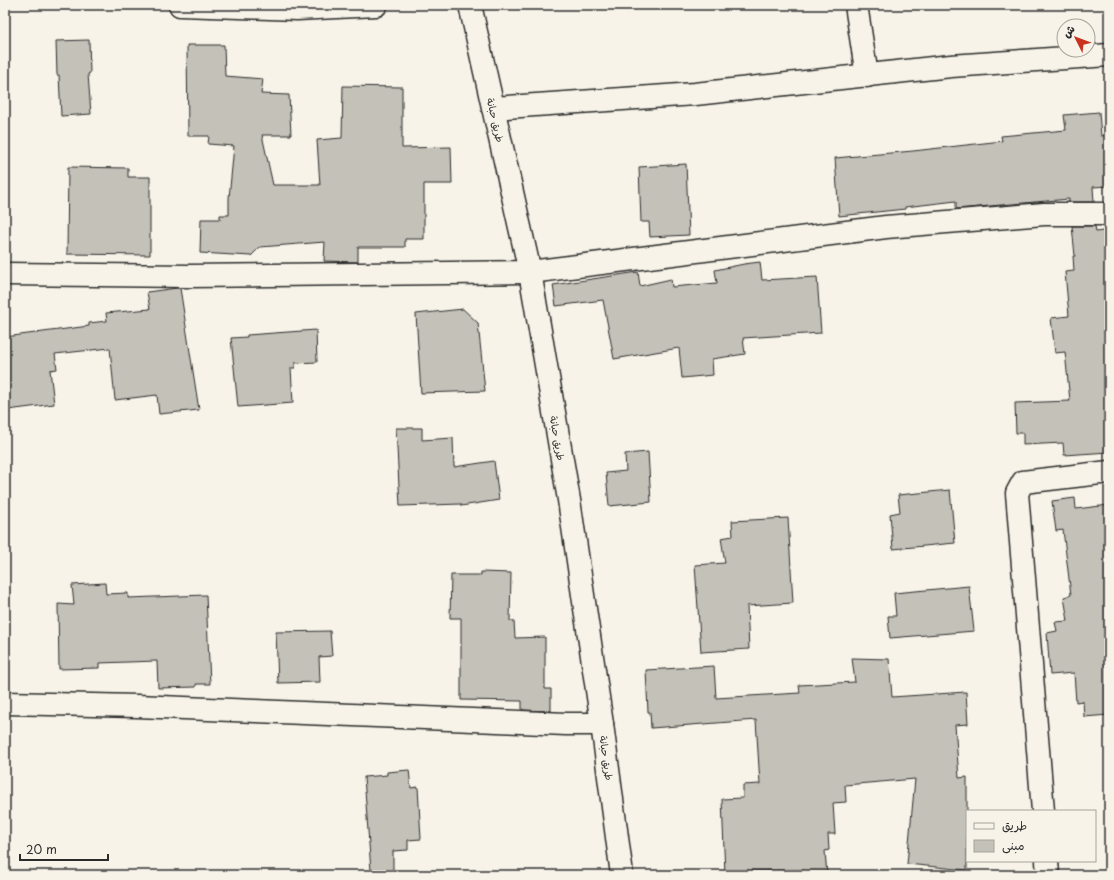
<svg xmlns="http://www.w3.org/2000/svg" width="1114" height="880" font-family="'Playpen Sans','Playpen Sans Arabic',sans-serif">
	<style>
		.building { fill: #c4c1b9; stroke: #2b2b2b }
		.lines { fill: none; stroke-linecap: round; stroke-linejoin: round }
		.street-casing { stroke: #2b2b2b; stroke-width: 25 }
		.secondary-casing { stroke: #2b2b2b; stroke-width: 25 }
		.street { stroke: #f7f3e8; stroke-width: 22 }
		.secondary { stroke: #f7f3e8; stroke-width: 22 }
		.labels { text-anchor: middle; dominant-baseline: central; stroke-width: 3; stroke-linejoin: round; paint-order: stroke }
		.street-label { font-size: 10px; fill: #2b2b2b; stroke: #f7f3e8 }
	</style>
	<rect width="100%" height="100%" fill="#f7f3e8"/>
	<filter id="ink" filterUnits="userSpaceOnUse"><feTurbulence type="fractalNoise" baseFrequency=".025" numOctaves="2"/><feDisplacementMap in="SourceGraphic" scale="8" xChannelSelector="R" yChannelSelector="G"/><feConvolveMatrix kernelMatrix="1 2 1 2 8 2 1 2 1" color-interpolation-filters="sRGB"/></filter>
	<g filter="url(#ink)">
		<g class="building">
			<path d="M 89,40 L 90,73 L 88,74 L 91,114 L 61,116 L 59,75 L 57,75 L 56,41 Z"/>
			<path d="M 187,45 L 224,45 L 225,76 L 263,79 L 261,94 L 289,95 L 291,135 L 262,135 L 273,185 L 320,185 L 317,140 L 342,138 L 343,86 L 402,87 L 402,148 L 451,147 L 452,184 L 424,184 L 424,239 L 405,239 L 405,247 L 358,247 L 358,262 L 324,261 L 325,242 L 260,247 L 251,256 L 200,253 L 201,219 L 220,219 L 220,215 L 229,215 L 229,198 L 234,146 L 208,144 L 209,136 L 188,136 Z"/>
			<path d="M 1099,112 L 1101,136 L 1109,135 L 1109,186 L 1093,187 L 1094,202 L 1069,202 L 1069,199 L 956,209 L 956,201 L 905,207 L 905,209 L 839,216 L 835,158 L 913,151 L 1002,141 L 1001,136 L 1066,130 L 1064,115 Z"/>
			<path d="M 686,164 L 689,235 L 650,237 L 649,222 L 641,222 L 639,167 Z"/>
			<path d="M 68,167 L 128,168 L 128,177 L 150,177 L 150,255 L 67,254 Z"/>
			<path d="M 1072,226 L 1095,226 L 1096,232 L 1109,230 L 1109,452 L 1064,455 L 1063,443 L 1023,445 L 1023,433 L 1016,433 L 1015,403 L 1070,401 L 1065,352 L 1055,353 L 1051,318 L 1069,316 L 1065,272 L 1074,271 L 1073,256 L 1075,256 Z"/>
			<path d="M 760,262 L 762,280 L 817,277 L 821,333 L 743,338 L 745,354 L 712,359 L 713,375 L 682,378 L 679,348 L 614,359 L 603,300 L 556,306 L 553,285 L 638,272 L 640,286 L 671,279 L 672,287 L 717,283 L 715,270 L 744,264 Z"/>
			<path d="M 177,288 L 180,288 L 199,410 L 159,414 L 157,395 L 115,400 L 110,348 L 55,354 L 57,369 L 50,370 L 54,404 L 8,410 L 5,382 L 5,337 L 89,326 L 89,323 L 107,321 L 106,313 L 150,309 L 147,292 Z"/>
			<path d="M 463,309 L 478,323 L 485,391 L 421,393 L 416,314 Z"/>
			<path d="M 316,330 L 317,362 L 295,363 L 295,368 L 291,368 L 293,403 L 238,407 L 231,338 L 247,337 L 247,335 Z"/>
			<path d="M 396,428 L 422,428 L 422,440 L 453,438 L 454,467 L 494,461 L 499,500 L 461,506 L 461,504 L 400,506 Z"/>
			<path d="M 648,452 L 651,502 L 609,506 L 606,473 L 626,471 L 625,454 Z"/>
			<path d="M 950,490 L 955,543 L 893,549 L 890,514 L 900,512 L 898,495 Z"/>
			<path d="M 1075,498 L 1076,509 L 1109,505 L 1109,715 L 1084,717 L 1083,701 L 1076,702 L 1074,673 L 1050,675 L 1047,633 L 1057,631 L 1055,622 L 1068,621 L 1064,597 L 1071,595 L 1063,530 L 1056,531 L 1052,501 Z"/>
			<path d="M 788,518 L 793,603 L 747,606 L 749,649 L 701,652 L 695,565 L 725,563 L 721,538 L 733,536 L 732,521 Z"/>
			<path d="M 481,572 L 511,573 L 510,621 L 514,621 L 515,638 L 545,637 L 545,689 L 551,689 L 551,711 L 522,710 L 522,701 L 461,700 L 461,618 L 450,618 L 451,575 L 481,575 Z"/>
			<path d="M 105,583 L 106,594 L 128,593 L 128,598 L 206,595 L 210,684 L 196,684 L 196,687 L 158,688 L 157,661 L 99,663 L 99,668 L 59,669 L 58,604 L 74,605 L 72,585 Z"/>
			<path d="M 969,586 L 974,631 L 890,638 L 888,616 L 896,616 L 894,593 Z"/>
			<path d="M 330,631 L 332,656 L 319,657 L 320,682 L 278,683 L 276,632 Z"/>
			<path d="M 852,658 L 889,659 L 892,697 L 966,692 L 968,724 L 955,725 L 959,778 L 967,777 L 967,870 L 907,864 L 915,779 L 845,785 L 846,802 L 833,803 L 835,834 L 828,834 L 829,850 L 825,851 L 827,875 L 804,875 L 803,870 L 744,871 L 742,875 L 725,875 L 722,799 L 743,798 L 743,785 L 760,784 L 756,720 L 651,728 L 650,712 L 648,712 L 646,670 L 714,666 L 716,698 L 800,693 L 799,685 L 855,682 Z"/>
			<path d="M 409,770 L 411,788 L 418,787 L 421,839 L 408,840 L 408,850 L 393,851 L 393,871 L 371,871 L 364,777 L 387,775 L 387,772 Z"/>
		</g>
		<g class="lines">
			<g class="street-casing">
				<g id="street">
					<path d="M 180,5 L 297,9 L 376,5"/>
					<path d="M 856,5 L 867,76"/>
					<path d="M 493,108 L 695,94 L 951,66 L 1109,55"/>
					<path d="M 5,274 L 189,276 L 530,272 L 886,227 L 1044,214 L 1109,214"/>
					<path d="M 5,703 L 137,706 L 566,724 L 602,724"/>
					<path d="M 1043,811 L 1017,493 L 1023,482 L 1109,472"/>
					<path d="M 1047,861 L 1048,875"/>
				</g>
			</g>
			<g class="secondary-casing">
				<path id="secondary" d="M 470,5 L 530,272 L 569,500 L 602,724 L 622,875"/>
			</g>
			<use href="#street" class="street"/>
			<use href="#secondary" class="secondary"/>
		</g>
	</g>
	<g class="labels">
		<g class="street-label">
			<text transform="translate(496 120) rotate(77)">طريق حبانة</text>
			<text transform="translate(558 438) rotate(80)">طريق حبانة</text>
			<text transform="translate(607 758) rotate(82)">طريق حبانة</text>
		</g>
	</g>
	<rect width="1114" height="880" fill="none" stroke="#f7f3e8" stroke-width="20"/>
	<rect x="10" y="10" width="1094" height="860" fill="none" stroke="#2b2b2b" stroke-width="1.5" filter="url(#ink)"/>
	<rect x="966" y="810" width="130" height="52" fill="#f7f3e8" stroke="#a5a39c"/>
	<rect x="974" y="823" width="20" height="6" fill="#f7f3e8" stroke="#a5a39c"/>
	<text x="1002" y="830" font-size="12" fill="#2b2b2b">طريق</text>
	<rect x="974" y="840" width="20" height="12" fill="#c4c1b9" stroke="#a5a39c"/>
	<text x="1002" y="850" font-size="12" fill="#2b2b2b">مبنى</text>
	<g transform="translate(1076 38) rotate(312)"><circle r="19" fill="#f7f3e8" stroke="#a5a39c"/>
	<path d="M0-3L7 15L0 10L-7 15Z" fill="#c8321e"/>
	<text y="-6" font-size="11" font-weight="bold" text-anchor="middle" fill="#2b2b2b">ش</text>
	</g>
	<path d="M20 854v6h88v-6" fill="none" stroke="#2b2b2b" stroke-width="2"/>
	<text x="26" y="854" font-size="12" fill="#2b2b2b" stroke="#f7f3e8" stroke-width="3" paint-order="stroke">20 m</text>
</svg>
